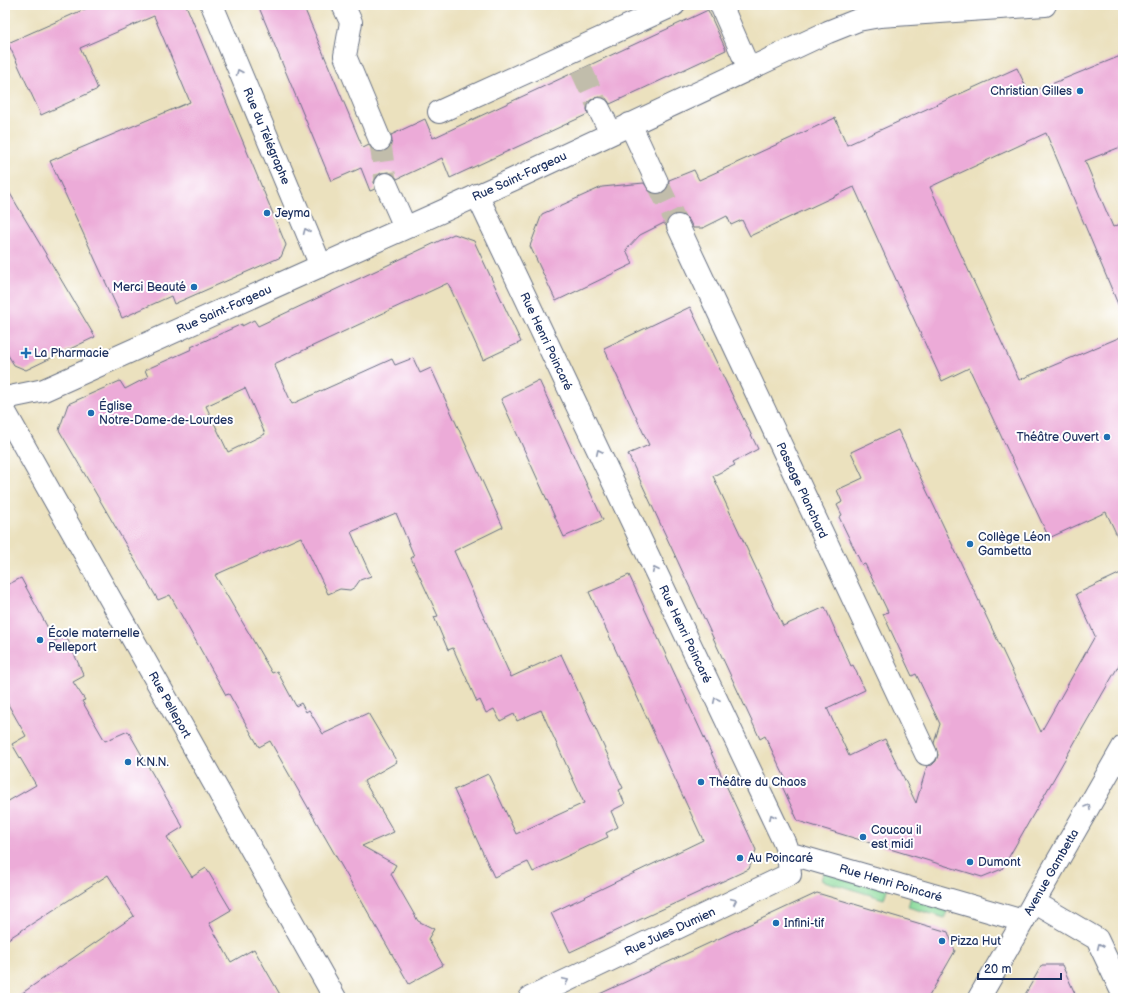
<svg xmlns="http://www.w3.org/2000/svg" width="1128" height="1003" font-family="'Balsamiq Sans',sans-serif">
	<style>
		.green { fill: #89da9a; stroke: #52847c }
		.building { fill: #ecabd8; fill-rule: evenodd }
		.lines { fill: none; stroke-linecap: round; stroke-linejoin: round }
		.minor-tunnel { stroke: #c1bdab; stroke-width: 22; stroke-dasharray: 22 11; stroke-linecap: butt }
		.minor-casing { stroke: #646d80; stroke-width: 24 }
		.major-casing { stroke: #646d80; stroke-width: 24 }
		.minor { stroke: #fff; stroke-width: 22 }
		.major { stroke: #fff; stroke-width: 22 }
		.oneway { stroke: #8d97ae }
		.poi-dot { fill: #1f6fb2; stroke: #fff; stroke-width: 1.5 }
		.labels { text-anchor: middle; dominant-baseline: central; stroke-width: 4; stroke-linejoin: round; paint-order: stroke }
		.poi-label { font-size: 12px; fill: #1b2f5e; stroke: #fff; text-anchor: start }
		.street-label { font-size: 12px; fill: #1b2f5e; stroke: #fff }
	</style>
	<rect width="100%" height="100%" fill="#fff"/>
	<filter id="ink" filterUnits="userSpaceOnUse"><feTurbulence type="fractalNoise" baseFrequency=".025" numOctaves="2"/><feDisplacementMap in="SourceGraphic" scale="8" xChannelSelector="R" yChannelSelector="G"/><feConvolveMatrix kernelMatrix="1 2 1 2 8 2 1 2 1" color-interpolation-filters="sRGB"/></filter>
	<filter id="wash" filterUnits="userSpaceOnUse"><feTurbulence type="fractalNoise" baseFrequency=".012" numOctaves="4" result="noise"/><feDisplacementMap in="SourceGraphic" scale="16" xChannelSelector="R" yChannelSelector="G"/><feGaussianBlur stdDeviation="0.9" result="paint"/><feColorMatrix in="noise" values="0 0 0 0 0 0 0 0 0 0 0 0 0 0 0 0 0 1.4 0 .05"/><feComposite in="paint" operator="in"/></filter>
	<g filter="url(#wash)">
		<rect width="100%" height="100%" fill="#ebe1be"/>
		<g class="green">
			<path d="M 825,867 L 888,886 L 884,899 L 821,880 Z"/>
			<path d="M 912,893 L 949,904 L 945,918 L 908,907 Z"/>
		</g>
		<g id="blocks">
			<g class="building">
				<path d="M 94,5 L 186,5 L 286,245 L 281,257 L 174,304 L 171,296 L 122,318 L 50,161 L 190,102 L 154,16 L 80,48 L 98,89 L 41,115 L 8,43 Z"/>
				<path d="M 258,5 L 303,5 L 363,148 L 369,145 L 373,150 L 379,152 L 385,151 L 390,147 L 392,141 L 391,135 L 425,119 L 433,138 L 708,10 L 726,50 L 610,104 L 606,98 L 599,97 L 594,98 L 588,102 L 587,109 L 588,114 L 450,178 L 442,158 L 397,179 L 394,174 L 388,172 L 381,173 L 376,176 L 374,182 L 375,189 L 370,191 L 361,168 L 331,181 Z"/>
				<path d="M 1123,55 L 1123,146 L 1085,161 L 1113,227 L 1123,223 L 1123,316 L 1046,133 L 930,187 L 1019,380 L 1123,336 L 1123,548 L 1106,512 L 1049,538 L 969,368 L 942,381 L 854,187 L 750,236 L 742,220 L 731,225 L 727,216 L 703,228 L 693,228 L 689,220 L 685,216 L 679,214 L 673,215 L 668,219 L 666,226 L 664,223 L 640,235 L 626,250 L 633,264 L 556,301 L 530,246 L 542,214 L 602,187 L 644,183 L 650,192 L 656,194 L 662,193 L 667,189 L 669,180 L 694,170 L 699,180 L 835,118 L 847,145 L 1017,68 L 1029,93 Z"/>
				<path d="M 5,185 L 95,337 L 26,370 L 14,365 L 5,350 Z"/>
				<path d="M 454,234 L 474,241 L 521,342 L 483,360 L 448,283 L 274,364 L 292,404 L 392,359 L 395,365 L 413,358 L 420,373 L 431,368 L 503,527 L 454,551 L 511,677 L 561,654 L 623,788 L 619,790 L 625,804 L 611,811 L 618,827 L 606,833 L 608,837 L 533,872 L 528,862 L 494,877 L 454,790 L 488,774 L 516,834 L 584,803 L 541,710 L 517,721 L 514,714 L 500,721 L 494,709 L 486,713 L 480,700 L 477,702 L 453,648 L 448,650 L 434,617 L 438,616 L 411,558 L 414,556 L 396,513 L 351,532 L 371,576 L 360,580 L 355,587 L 350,590 L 340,589 L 328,594 L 301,537 L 215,575 L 272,673 L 277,671 L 296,706 L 301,703 L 306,712 L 309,710 L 323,734 L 368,713 L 397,762 L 364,781 L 394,832 L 362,846 L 396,865 L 391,874 L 418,921 L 434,929 L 428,939 L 443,965 L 409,984 L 270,741 L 259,747 L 229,694 L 226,695 L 170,595 L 158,600 L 59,430 L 68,404 L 120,381 L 125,389 L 148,377 L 145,370 L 192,349 L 191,347 L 242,324 L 242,326 L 254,320 L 258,326 ZM 245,388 L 265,434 L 228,452 L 206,406 Z"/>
				<path d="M 690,307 L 758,449 L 733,462 L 735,465 L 713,476 L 783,626 L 825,607 L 851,666 L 853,665 L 865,690 L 827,708 L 849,756 L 885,739 L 916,803 L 927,766 L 932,765 L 936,761 L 938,755 L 934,743 L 940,724 L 916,674 L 912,676 L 883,614 L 888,612 L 865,564 L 862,565 L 839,517 L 842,515 L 837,505 L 842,502 L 837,490 L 863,478 L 851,452 L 898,430 L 1041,732 L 1095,636 L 1076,594 L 1123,572 L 1123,658 L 1002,869 L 982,877 L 798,821 L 782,786 L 788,784 L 765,736 L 760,739 L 628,454 L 649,445 L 604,348 Z"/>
				<path d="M 539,380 L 603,520 L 564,537 L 501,399 Z"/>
				<path d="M 629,575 L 756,850 L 749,869 L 570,952 L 551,913 L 703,840 L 589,592 Z"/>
				<path d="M 21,578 L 55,641 L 66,636 L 84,676 L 73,682 L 85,700 L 82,701 L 105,741 L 128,731 L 183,827 L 167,837 L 192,877 L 206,868 L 231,910 L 209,923 L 231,962 L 254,949 L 282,998 L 15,998 L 134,916 L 108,875 L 5,941 L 5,803 L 36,785 L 12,744 L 26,736 L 5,699 L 5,586 Z"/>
				<path d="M 817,893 L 948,932 L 955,951 L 928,998 L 591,998 Z"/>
				<path d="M 1042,965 L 1062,965 L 1077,998 L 1023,998 Z"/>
			</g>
		</g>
	</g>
	<g filter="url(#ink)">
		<use href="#blocks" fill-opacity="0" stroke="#646d80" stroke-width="1"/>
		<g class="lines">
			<g class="minor-tunnel">
				<path d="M 581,69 L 599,109"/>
				<path d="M 380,140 L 386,184"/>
				<path d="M 657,182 L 678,226"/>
			</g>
			<g class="minor-casing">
				<g id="minor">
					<path id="s1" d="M 212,5 L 321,266"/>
					<path d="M 343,5 L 351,22 L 345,56 L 380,140"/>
					<path d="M 721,5 L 749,69"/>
					<path d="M 599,109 L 611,133"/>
					<path d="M 439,112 L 674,5"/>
					<path d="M 630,124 L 657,182"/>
					<path d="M 386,184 L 405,227"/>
					<path id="s2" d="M 477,195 L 784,842 L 788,853 L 790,874 L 530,998"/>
					<path id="s3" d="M 678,226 L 926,754"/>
					<path id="s4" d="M 5,398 L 44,390 L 512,180 L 828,32 L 858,20 L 880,16 L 1045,5"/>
					<path id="s5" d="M 5,412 L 335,998"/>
					<path id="s6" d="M 788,853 L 1023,921"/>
					<path d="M 1034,902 L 1097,939 L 1123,994"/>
				</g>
			</g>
			<g class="major-casing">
				<g id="major">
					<path id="s7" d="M 979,998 L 1123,747"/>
				</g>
			</g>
			<use href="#minor" class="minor"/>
			<use href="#major" class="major"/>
		</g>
		<defs><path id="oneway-chevron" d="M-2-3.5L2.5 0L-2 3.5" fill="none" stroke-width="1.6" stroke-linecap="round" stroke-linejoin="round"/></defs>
		<g class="oneway">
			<use href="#oneway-chevron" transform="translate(239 72) rotate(-113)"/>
			<use href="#oneway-chevron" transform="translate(306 231) rotate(-113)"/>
			<use href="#oneway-chevron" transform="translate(599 452) rotate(-115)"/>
			<use href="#oneway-chevron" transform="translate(655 570) rotate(-115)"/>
			<use href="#oneway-chevron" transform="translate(716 700) rotate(-115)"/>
			<use href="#oneway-chevron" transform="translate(1088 807) rotate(-60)"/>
			<use href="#oneway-chevron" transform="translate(772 817) rotate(-115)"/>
			<use href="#oneway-chevron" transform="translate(734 901) rotate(-25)"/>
			<use href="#oneway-chevron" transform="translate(1100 946) rotate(-115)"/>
			<use href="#oneway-chevron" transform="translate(566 981) rotate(-25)"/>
		</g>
	</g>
	<g class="poi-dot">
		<circle cx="1080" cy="91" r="4"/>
		<circle cx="267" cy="213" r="4"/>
		<circle cx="194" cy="287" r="4"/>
		<path d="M24 347h4v4h4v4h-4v4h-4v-4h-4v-4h4z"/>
		<circle cx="91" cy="413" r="4"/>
		<circle cx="1107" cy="437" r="4"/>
		<circle cx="970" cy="544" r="4"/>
		<circle cx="40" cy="640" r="4"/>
		<circle cx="128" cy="762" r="4"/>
		<circle cx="701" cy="782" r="4"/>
		<circle cx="863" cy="837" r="4"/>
		<circle cx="740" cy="858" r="4"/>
		<circle cx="970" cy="862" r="4"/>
		<circle cx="776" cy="923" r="4"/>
		<circle cx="942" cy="941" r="4"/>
	</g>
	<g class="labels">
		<g class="poi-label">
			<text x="1072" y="91" text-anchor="end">Christian Gilles</text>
			<text x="275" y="213">Jeyma</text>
			<text x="186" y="287" text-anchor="end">Merci Beauté</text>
			<text x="34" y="353">La Pharmacie</text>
			<text x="99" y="406">Église<tspan x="99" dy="14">Notre-Dame-de-Lourdes</tspan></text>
			<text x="1099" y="437" text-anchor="end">Théâtre Ouvert</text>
			<text x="978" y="537">Collège Léon<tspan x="978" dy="14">Gambetta</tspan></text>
			<text x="48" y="633">École maternelle<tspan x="48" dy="14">Pelleport</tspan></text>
			<text x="136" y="762">K.N.N.</text>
			<text x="709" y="782">Théâtre du Chaos</text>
			<text x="871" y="830">Coucou il<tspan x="871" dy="14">est midi</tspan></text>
			<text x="748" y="858">Au Poincaré</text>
			<text x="978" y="862">Dumont</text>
			<text x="784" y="923">Infini-tif</text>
			<text x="950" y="941">Pizza Hut</text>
		</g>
		<g class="street-label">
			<text stroke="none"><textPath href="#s1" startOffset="142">Rue du Télégraphe</textPath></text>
			<text stroke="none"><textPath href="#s4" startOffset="561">Rue Saint-Fargeau</textPath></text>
			<text stroke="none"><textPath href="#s4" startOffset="237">Rue Saint-Fargeau</textPath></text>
			<text stroke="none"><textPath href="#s2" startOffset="162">Rue Henri Poincaré</textPath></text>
			<text stroke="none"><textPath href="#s3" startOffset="292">Passage Planchard</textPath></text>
			<text stroke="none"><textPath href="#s2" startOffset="486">Rue Henri Poincaré</textPath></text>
			<text stroke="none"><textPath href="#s5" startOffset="336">Rue Pelleport</textPath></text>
			<text stroke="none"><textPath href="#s7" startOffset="145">Avenue Gambetta</textPath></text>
			<text stroke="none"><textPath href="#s6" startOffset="107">Rue Henri Poincaré</textPath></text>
			<text transform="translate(670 932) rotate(-25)">Rue Jules Dumien</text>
		</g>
	</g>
	<rect width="1128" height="1003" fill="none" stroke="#fff" stroke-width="20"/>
	<path d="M978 973v6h83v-6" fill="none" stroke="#1b2f5e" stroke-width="2"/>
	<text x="984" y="973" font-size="12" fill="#1b2f5e" stroke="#ffffff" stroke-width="3" paint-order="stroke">20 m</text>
</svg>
